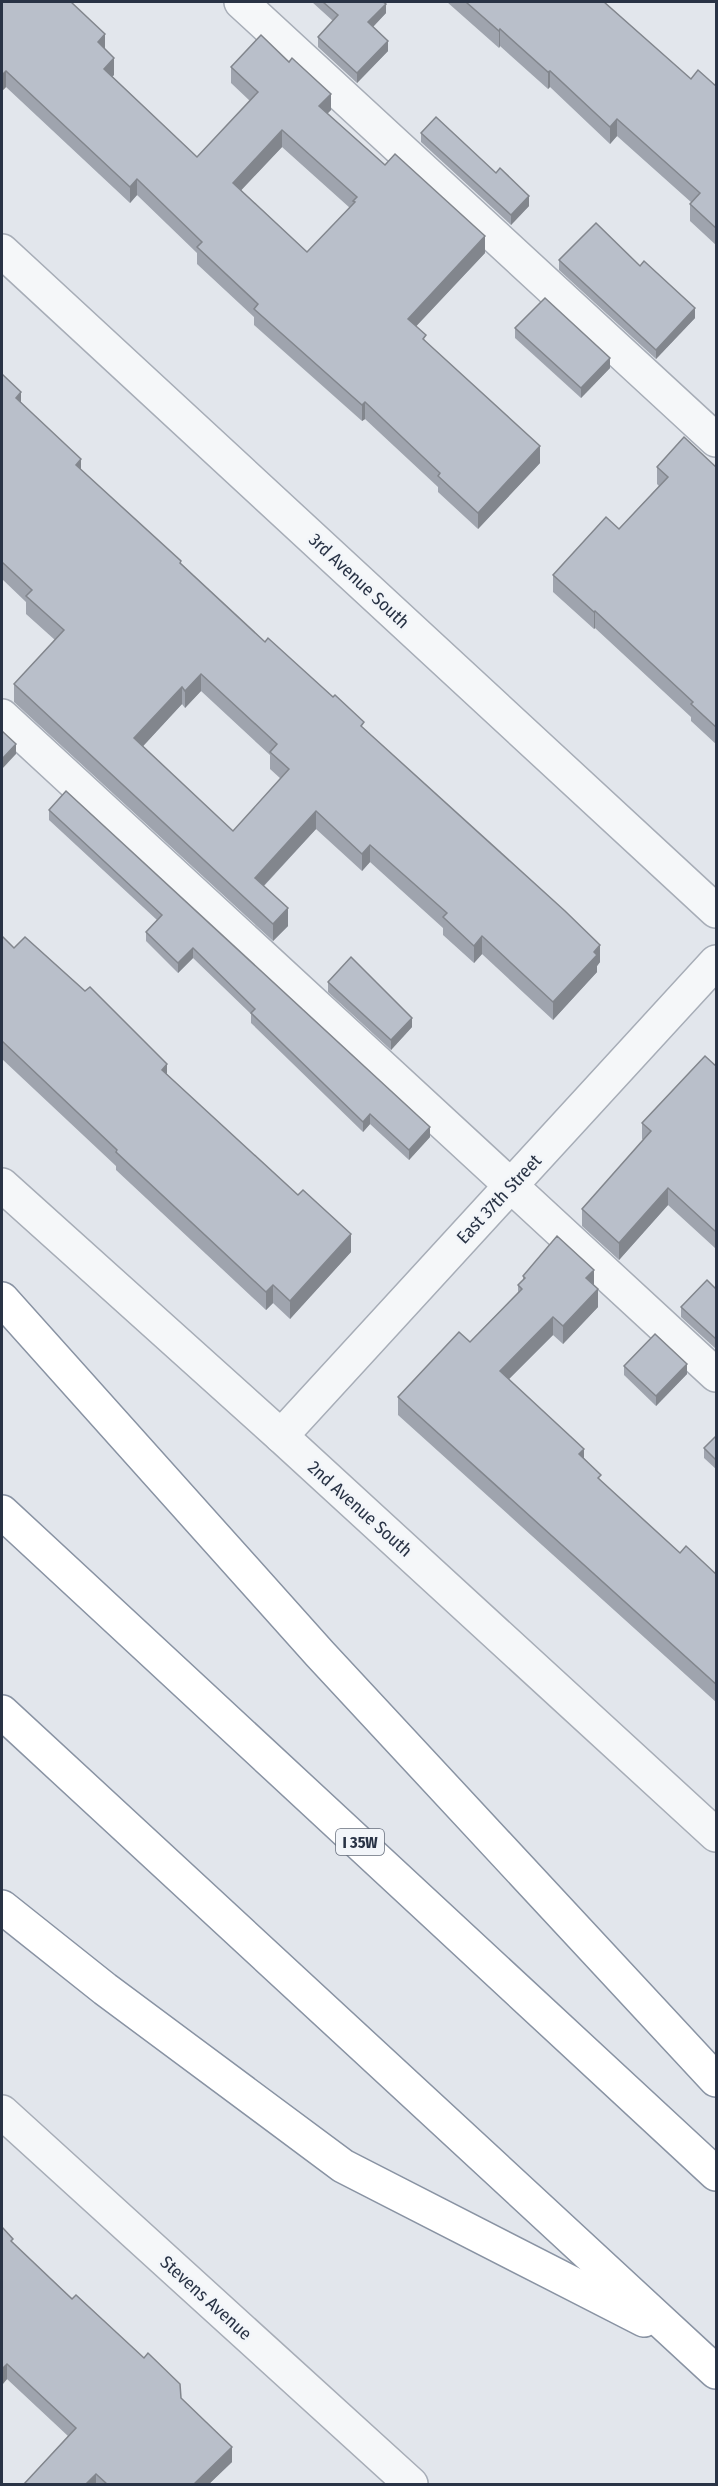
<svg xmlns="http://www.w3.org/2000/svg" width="718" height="2486" font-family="'Fira Sans Condensed',sans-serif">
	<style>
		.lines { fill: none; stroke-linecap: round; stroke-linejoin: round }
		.minor-casing { stroke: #a7adb7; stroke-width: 36 }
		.highway-casing { stroke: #8993a3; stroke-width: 36 }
		.minor { stroke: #f5f7f9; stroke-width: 33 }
		.highway { stroke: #fff; stroke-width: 33 }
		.wall { fill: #9fa4ae; fill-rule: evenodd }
		.shaded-wall { fill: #82868d }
		.building { fill: #b9bfca; stroke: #82868d; stroke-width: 1.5; fill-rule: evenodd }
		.labels { text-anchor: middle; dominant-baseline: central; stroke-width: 5; stroke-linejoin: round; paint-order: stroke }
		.shield { fill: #f2f5f9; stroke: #656d7b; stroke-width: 1.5 }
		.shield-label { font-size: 16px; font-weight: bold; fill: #293345 }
		.street-label { font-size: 18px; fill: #293345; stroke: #f2f5f9 }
	</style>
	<rect width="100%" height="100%" fill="#e2e6ec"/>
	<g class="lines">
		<g class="minor-casing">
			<g id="minor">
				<path d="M 241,2 L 716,440"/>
				<path d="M 2,251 L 716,911"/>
				<path d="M 2,716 L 716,1375"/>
				<path d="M 2,1185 L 281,1436 L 716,1835"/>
				<path d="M 281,1436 L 716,962"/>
				<path d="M 2,2112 L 411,2484"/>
			</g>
		</g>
		<g class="highway-casing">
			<g id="highway">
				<path d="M 2,1299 L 320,1654 L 716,2080"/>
				<path d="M 2,1512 L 716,2174"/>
				<path d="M 2,1712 L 716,2372"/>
				<path d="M 2,1907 L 105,1989 L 343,2166 L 644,2320"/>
			</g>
		</g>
		<use href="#minor" class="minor"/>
		<use href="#highway" class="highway"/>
	</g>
	<g class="wall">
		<path d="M 2,2 L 105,49 L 114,75 L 112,76 L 197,157 L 250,101 L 231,83 L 231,67 L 331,110 L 327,114 L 485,253 L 416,326 L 426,342 L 540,463 L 478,529 L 438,492 L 438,487 L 365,419 L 362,421 L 254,325 L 254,317 L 197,264 L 197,253 L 137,195 L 130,203 L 6,87 L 3,90 L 2,89 ZM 282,147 L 350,208 L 307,252 L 241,190 Z"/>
		<path d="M 312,2 L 383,2 L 386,13 L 373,27 L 388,51 L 357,83 L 318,47 L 318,37 L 333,21 Z"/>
		<path d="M 447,2 L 604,2 L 691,79 L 717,87 L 717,246 L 690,221 L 690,204 L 692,203 L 617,136 L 610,144 L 550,87 L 548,89 L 500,46 L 499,48 Z"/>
		<path d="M 421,133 L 496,173 L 529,206 L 511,225 L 421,142 Z"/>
		<path d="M 559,260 L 695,318 L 656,359 L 559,270 Z"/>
		<path d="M 515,328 L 610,368 L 581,398 L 515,338 Z"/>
		<path d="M 2,374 L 21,402 L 81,470 L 265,642 L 364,729 L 600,962 L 597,966 L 597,972 L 553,1020 L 482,954 L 474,963 L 443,935 L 443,928 L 370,862 L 362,871 L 316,829 L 264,886 L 288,926 L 273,941 L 14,702 L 14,684 L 55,640 L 26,614 L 26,602 L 2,579 ZM 201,691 L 270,755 L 270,769 L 281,779 L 233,831 L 142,747 L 182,704 L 185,708 Z"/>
		<path d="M 657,467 L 717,468 L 717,745 L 691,721 L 691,717 L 595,628 L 594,629 L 553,592 L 553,575 L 619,529 L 659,486 L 657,484 Z"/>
		<path d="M 49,810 L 430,1137 L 409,1160 L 370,1124 L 363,1132 L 251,1023 L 251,1014 L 193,958 L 178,973 L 146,941 L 146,932 L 157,920 L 49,820 Z"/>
		<path d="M 2,936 L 14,948 L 167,1074 L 351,1252 L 290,1319 L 273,1303 L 266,1310 L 116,1170 L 116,1166 L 2,1059 Z"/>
		<path d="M 328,982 L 412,1027 L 391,1050 L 328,992 Z"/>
		<path d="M 717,1067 L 717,1246 L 715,1248 L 668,1205 L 619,1260 L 582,1226 L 582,1209 L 643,1140 L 642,1139 L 642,1123 Z"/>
		<path d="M 523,1276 L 594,1285 L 598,1307 L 563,1344 L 553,1335 L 509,1379 L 584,1458 L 601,1481 L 680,1553 L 717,1575 L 717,1703 L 398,1415 L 398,1397 L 470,1342 L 518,1292 L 518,1285 L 523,1281 Z"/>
		<path d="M 717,1290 L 717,1348 L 716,1349 L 681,1317 L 681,1307 Z"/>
		<path d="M 624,1366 L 687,1374 L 656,1406 L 624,1375 Z"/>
		<path d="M 717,1435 L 717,1470 L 704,1458 L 704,1448 Z"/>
		<path d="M 13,2244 L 181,2398 L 232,2462 L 209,2484 L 24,2484 L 68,2436 L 7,2379 L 2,2385 Z"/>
	</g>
	<g class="shaded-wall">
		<path d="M 386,4 L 386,13 L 368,32 L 368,22 Z"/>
		<path d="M 500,29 L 500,46 L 499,48 L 499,31 Z"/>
		<path d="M 105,34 L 105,51 L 98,42 Z"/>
		<path d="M 388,41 L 388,51 L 357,83 L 357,73 Z"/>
		<path d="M 114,58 L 114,75 L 104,85 L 104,69 Z"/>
		<path d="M 6,71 L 6,87 L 3,90 L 3,74 Z"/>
		<path d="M 550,71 L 550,87 L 548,89 L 548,72 Z"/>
		<path d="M 331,94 L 331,110 L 319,122 L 319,106 Z"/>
		<path d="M 617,119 L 617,136 L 610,144 L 610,127 Z"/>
		<path d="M 282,130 L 282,147 L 233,199 L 233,183 Z"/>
		<path d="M 137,179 L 137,195 L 130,203 L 130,187 Z"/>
		<path d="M 529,196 L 529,206 L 511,225 L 511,215 Z"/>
		<path d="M 485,236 L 485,253 L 408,335 L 408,319 Z"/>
		<path d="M 695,308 L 695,318 L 656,359 L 656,350 Z"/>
		<path d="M 610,358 L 610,368 L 581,398 L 581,388 Z"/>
		<path d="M 21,392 L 21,410 L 16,398 Z"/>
		<path d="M 365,402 L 365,419 L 362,421 L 362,405 Z"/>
		<path d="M 540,446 L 540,463 L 478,529 L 478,513 Z"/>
		<path d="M 81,459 L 81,476 L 76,465 Z"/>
		<path d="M 595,611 L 595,628 L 594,629 L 594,612 Z"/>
		<path d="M 201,674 L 201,691 L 185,708 L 185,691 Z"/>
		<path d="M 182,687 L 182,704 L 134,756 L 134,738 Z"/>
		<path d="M 16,744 L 16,754 L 2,769 L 2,759 Z"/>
		<path d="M 316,811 L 316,829 L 255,895 L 255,878 Z"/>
		<path d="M 370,845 L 370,862 L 362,871 L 362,854 Z"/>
		<path d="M 288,908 L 288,926 L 273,941 L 273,924 Z"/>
		<path d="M 482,936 L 482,954 L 474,963 L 474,946 Z"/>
		<path d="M 600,945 L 600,962 L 597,966 L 597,972 L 553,1020 L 553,1002 Z"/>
		<path d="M 193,948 L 193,958 L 178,973 L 178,963 Z"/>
		<path d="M 412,1018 L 412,1027 L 391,1050 L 391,1040 Z"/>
		<path d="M 167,1064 L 167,1082 L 162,1070 Z"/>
		<path d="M 370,1114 L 370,1124 L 363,1132 L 363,1122 Z"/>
		<path d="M 430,1127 L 430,1137 L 409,1160 L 409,1150 Z"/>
		<path d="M 668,1188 L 668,1205 L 619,1260 L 619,1243 Z"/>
		<path d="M 717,1229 L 717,1246 L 715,1248 L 715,1231 Z"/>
		<path d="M 351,1234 L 351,1252 L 290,1319 L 290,1301 Z"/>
		<path d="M 594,1270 L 594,1288 L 586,1278 Z"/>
		<path d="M 273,1285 L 273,1303 L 266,1310 L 266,1292 Z"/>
		<path d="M 598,1289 L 598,1307 L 563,1344 L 563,1326 Z"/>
		<path d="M 553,1317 L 553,1335 L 500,1388 L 500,1371 Z"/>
		<path d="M 687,1364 L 687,1374 L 656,1406 L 656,1396 Z"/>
		<path d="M 584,1449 L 584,1467 L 579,1454 Z"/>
		<path d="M 7,2364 L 7,2379 L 2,2385 L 2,2369 Z"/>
		<path d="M 232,2447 L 232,2462 L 209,2484 L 194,2484 Z"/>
		<path d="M 96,2474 L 96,2484 L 86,2484 Z"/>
	</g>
	<g class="building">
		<path d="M 2,2 L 71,2 L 105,34 L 98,42 L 114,58 L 104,69 L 197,157 L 258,92 L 231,67 L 261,35 L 289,62 L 292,58 L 331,94 L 319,106 L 385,165 L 395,154 L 485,236 L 408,319 L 426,335 L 423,339 L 540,446 L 478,513 L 438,476 L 440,473 L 365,402 L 362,405 L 254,309 L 258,304 L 197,247 L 202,242 L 137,179 L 130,187 L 6,71 L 3,74 L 2,73 ZM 282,130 L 357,197 L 353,201 L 355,202 L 307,252 L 233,183 Z"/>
		<path d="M 323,2 L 383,2 L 386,4 L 368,22 L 388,41 L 357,73 L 318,37 L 338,15 Z"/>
		<path d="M 466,2 L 604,2 L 691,79 L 698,70 L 717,87 L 717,229 L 690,204 L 700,193 L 617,119 L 610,127 L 550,71 L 548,72 L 500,29 L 499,31 Z"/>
		<path d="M 436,117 L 496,173 L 500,168 L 529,196 L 511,215 L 421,133 Z"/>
		<path d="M 596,223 L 640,266 L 644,261 L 695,308 L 656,350 L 559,260 Z"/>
		<path d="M 545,298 L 610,358 L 581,388 L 515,328 Z"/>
		<path d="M 2,374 L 21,392 L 16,398 L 81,459 L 76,465 L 181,561 L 180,563 L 265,642 L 268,638 L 333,697 L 335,695 L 364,722 L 361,726 L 565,911 L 600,945 L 594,952 L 597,955 L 553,1002 L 482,936 L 474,946 L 443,917 L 447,913 L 370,845 L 362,854 L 316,811 L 255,878 L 288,908 L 273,924 L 14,684 L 64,630 L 26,596 L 32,590 L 2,562 ZM 201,674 L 277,744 L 270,752 L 289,769 L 233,831 L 134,738 L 182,687 L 185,691 Z"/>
		<path d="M 684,437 L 717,468 L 717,728 L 691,704 L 693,702 L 595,611 L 594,612 L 553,575 L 606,517 L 619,529 L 668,477 L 657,467 Z"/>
		<path d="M 2,731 L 16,744 L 2,759 Z"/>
		<path d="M 66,791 L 430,1127 L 409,1150 L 370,1114 L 363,1122 L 251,1013 L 255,1009 L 193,948 L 178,963 L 146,932 L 162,915 L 49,810 Z"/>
		<path d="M 2,936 L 14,948 L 25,937 L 85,991 L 90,987 L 167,1064 L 162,1070 L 298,1195 L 303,1190 L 351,1234 L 290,1301 L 273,1285 L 266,1292 L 116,1152 L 117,1150 L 2,1041 Z"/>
		<path d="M 351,957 L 412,1018 L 391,1040 L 328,982 Z"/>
		<path d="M 705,1056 L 717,1067 L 717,1229 L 715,1231 L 668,1188 L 619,1243 L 582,1209 L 651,1131 L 642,1123 Z"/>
		<path d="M 557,1236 L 594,1270 L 586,1278 L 598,1289 L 563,1326 L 553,1317 L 500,1371 L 584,1449 L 579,1454 L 601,1475 L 598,1478 L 680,1553 L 686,1546 L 717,1575 L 717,1685 L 398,1397 L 459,1332 L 470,1342 L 522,1289 L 518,1285 L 525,1278 L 523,1276 Z"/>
		<path d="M 707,1280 L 717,1290 L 717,1338 L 716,1339 L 681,1307 Z"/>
		<path d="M 655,1334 L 687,1364 L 656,1396 L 624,1366 Z"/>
		<path d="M 717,1435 L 717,1461 L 704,1448 Z"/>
		<path d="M 2,2227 L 13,2239 L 11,2241 L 72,2299 L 76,2295 L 144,2358 L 148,2353 L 180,2384 L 181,2398 L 232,2447 L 194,2484 L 107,2484 L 96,2474 L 86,2484 L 24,2484 L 76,2428 L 7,2364 L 2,2369 Z"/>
	</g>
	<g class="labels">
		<rect class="shield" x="336" y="1829" width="48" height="26" rx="4.5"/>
		<g class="shield-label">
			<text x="360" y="1842">I 35W</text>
		</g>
		<g class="street-label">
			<text transform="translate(359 581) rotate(43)">3rd Avenue South</text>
			<text transform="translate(499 1199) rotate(-47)">East 37th Street</text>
			<text transform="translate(360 1509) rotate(42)">2nd Avenue South</text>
			<text transform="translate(206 2298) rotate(42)">Stevens Avenue</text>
		</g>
	</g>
	<rect width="718" height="2486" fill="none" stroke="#293345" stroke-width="6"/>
</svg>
